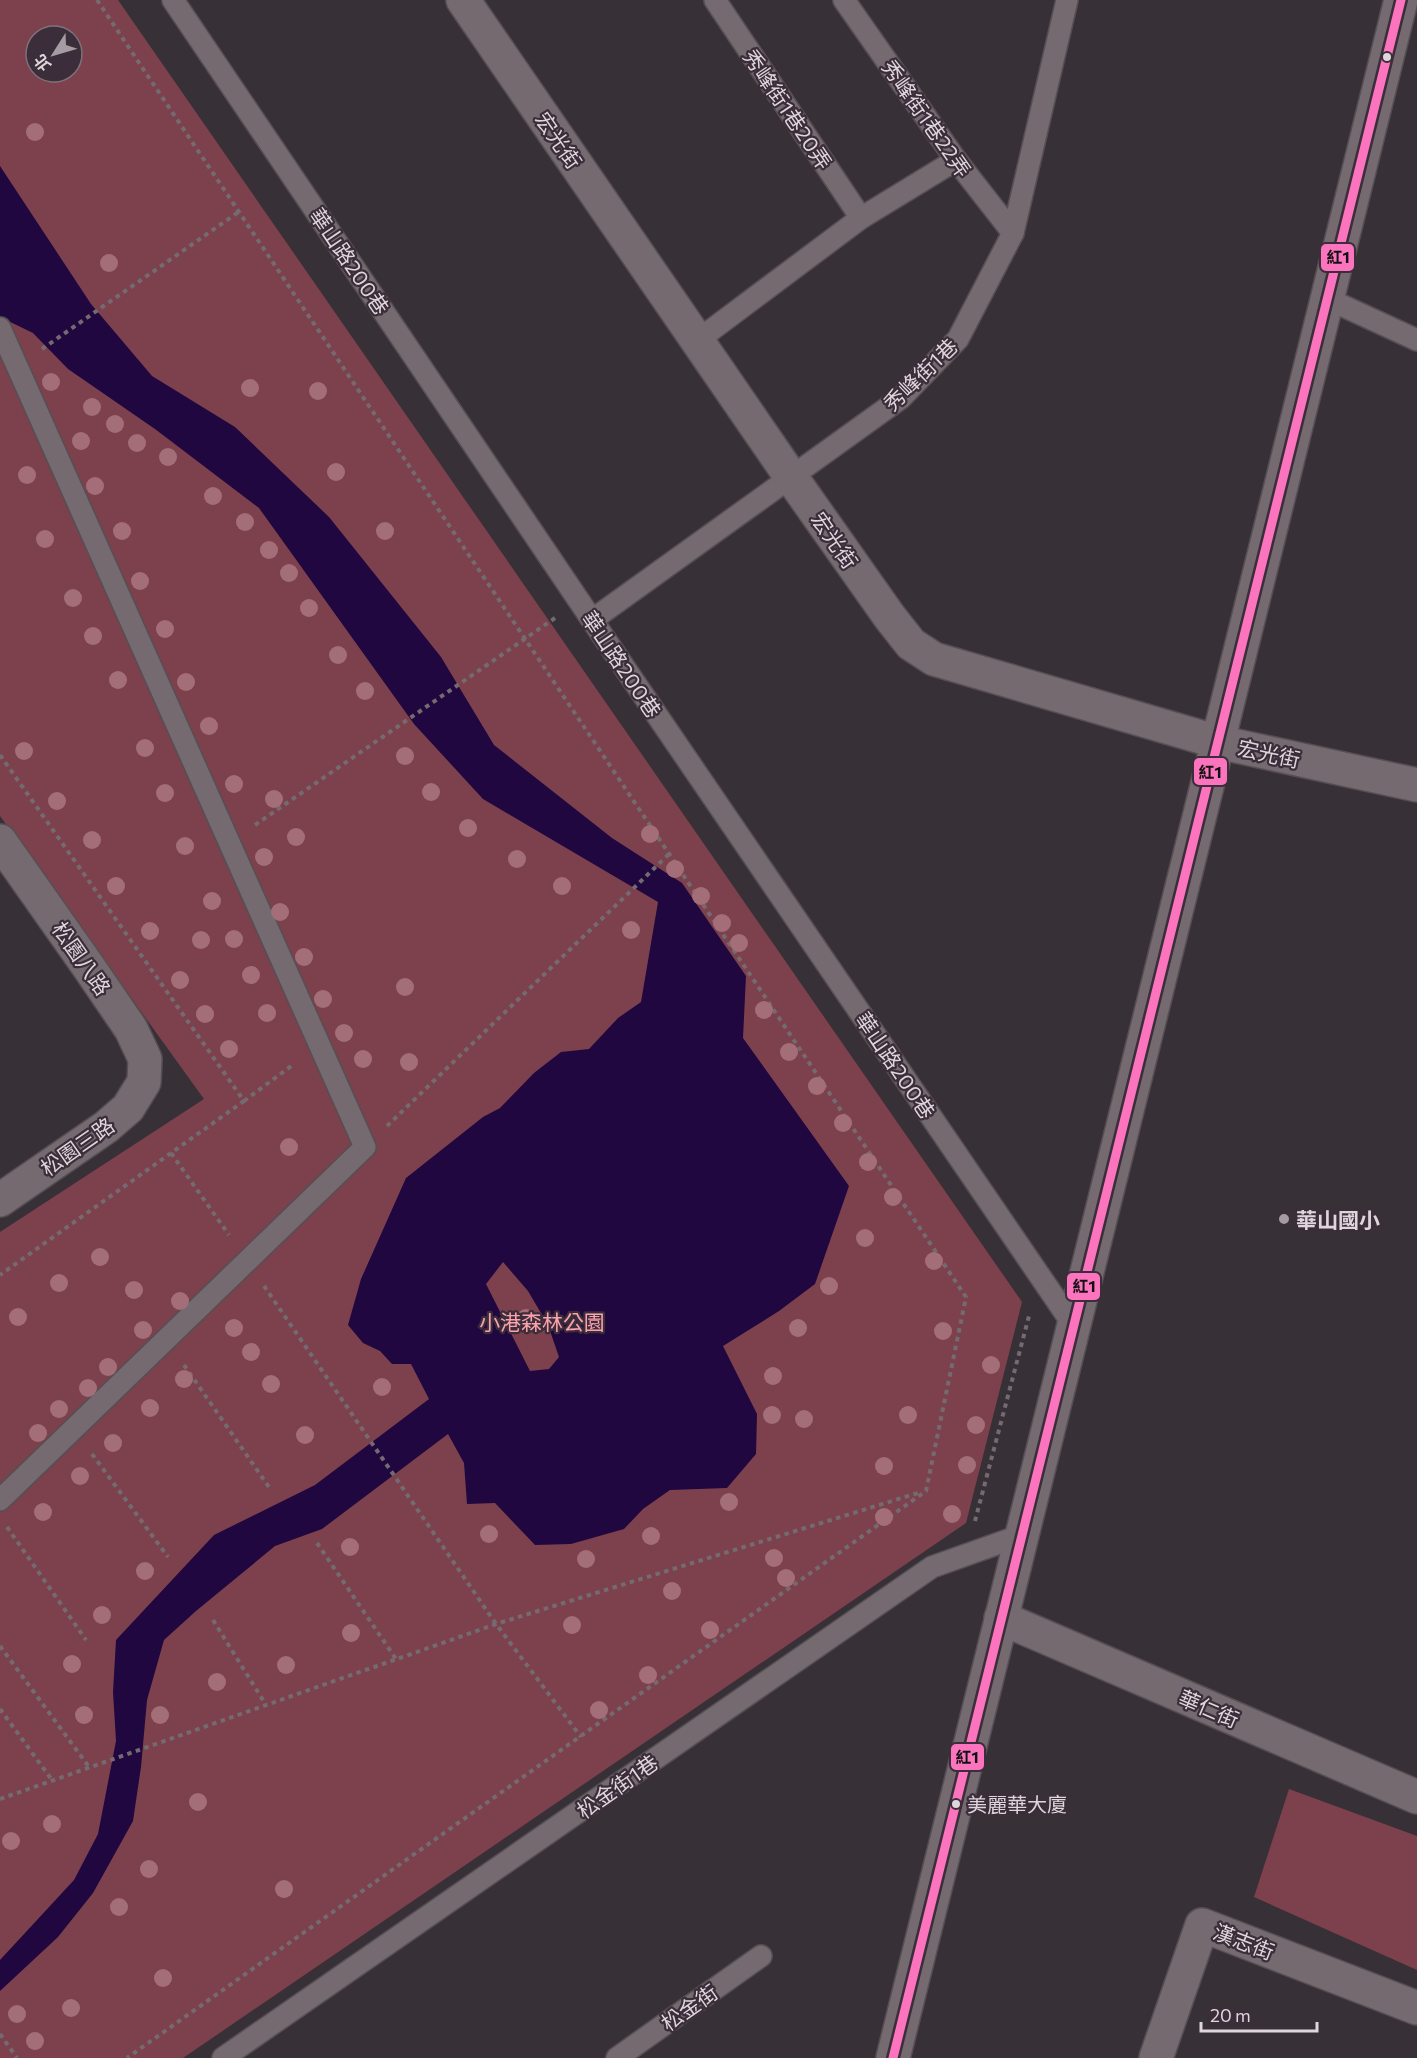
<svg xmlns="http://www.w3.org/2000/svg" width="1417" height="2058" font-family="Commissioner,'Noto Sans TC',sans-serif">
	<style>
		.green { fill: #7d414d; fill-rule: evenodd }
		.water { fill: #200740; fill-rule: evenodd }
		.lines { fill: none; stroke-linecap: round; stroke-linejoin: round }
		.lane-casing { stroke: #554f54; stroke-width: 24 }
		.street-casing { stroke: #554f54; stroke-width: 36 }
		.path { stroke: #746b70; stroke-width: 4; stroke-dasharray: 4.5 4.5; stroke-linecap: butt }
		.lane { stroke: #756a70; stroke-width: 21 }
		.street { stroke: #756a70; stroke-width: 33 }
		.bus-1-casing { stroke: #3b2d39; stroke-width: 14 }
		.bus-1 { stroke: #fc73be; stroke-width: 9 }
		.tree { fill: #a46e78 }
		.bus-dot { fill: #dfd6dd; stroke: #3b2d39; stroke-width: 2 }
		.poi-dot { fill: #a59ca3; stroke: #3b2d39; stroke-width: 2 }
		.labels { text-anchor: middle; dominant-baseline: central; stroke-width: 4.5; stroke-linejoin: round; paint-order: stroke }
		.bus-label { font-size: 20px; fill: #dfd6dd; stroke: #3b2d39; text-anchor: start }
		.street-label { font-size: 21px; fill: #dfd6dd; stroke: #3b2d39 }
		.poi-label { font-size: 21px; font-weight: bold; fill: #dfd6dd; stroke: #3b2d39; text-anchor: start }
		.park-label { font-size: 21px; fill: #fca1ae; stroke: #3b2d39 }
		.line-badge { stroke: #3b2d39; stroke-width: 2 }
		.pale-badge-label { font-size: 16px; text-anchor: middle; font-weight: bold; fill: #111 }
	</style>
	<rect width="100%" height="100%" fill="#383037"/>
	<g class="green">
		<path d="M 0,0 L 118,0 L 1022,1302 L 966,1523 L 183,2058 L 0,2058 L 0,1232 L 204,1099 L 0,816 ZM 36,36 L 72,36 L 72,72 L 36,72 Z"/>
		<path d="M 1289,1789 L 1417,1836 L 1417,1970 L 1254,1897 Z"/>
	</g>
	<path class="water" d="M 0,166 L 91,304 L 152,376 L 235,427 L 329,517 L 441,657 L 494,745 L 612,838 L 682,883 L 746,976 L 743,1038 L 849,1186 L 815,1284 L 779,1311 L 723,1346 L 757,1414 L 756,1454 L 727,1488 L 670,1490 L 643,1509 L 624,1529 L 571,1544 L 535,1545 L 495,1503 L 467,1504 L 464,1463 L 448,1434 L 322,1529 L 275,1546 L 196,1611 L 164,1640 L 147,1700 L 141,1767 L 133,1821 L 93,1893 L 58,1937 L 0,1991 L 0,1960 L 74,1880 L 98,1834 L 116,1741 L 113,1692 L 116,1640 L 214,1535 L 315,1485 L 429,1399 L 411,1364 L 392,1364 L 380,1351 L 363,1343 L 348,1325 L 361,1279 L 406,1178 L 483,1117 L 500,1108 L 534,1073 L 561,1052 L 589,1049 L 618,1018 L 641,1002 L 658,902 L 483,799 L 414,724 L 259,508 L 155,429 L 68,369 L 33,333 L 0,317 ZM 503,1262 L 528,1291 L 548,1325 L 559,1357 L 549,1369 L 530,1371 L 486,1284 Z"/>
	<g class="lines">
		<g class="lane-casing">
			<g id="lane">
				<path d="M 173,0 L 592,620 L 1074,1326"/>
				<path d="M 715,0 L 861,218"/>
				<path d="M 844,0 L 956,160 L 1013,233"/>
				<path d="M 1328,299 L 1417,340"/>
				<path d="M 0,328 L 365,1147 L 0,1500"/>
				<path d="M 698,340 L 861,218 L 956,160"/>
				<path d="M 592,620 L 901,398 L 958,339 L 1013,233 L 1067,0"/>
				<path d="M 223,2058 L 932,1567 L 1022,1535"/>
				<path d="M 617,2058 L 761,1956"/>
			</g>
		</g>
		<g class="street-casing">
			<g id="street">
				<path d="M 463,0 L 791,477 L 889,616 L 911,644 L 934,659 L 1218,742 L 1417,785"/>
				<path d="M 0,841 L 88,966 L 131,1029 L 145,1059 L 144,1082 L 128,1108 L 106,1127 L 0,1200"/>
				<path d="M 1001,1618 L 1417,1797"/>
				<path d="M 893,2058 L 1401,0"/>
				<path d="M 1156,2058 L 1202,1925 L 1417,2008"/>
			</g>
		</g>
		<g class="path">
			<path d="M 97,0 L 966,1297 L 926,1491 L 127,2058"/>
			<path d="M 42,349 L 240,211"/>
			<path d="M 0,755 L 244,1101 L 0,1275"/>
			<path d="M 255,825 L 555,618"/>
			<path d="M 244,1101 L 294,1064"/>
			<path d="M 387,1126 L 669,854"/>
			<path d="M 171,1153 L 229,1235"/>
			<path d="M 264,1286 L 496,1624 L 581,1737"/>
			<path d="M 184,1365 L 271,1490"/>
			<path d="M 92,1454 L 168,1557"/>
			<path d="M 975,1521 L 1029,1316"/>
			<path d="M 7,1527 L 86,1640"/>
			<path d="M 317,1543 L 396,1659"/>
			<path d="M 213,1620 L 266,1705"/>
			<path d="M 0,1646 L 89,1767"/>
			<path d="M 0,1709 L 52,1780"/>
			<path d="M 0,1799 L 496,1624 L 921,1492"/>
			<path d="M 0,2034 L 17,2058"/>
		</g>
		<use href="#lane" class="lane"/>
		<use href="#street" class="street"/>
		<g class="bus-1-casing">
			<path id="bus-1" d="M 893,2058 L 1401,0"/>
		</g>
		<use href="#bus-1" class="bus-1"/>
	</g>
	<g class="tree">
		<circle cx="35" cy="132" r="9"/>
		<circle cx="109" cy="263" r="9"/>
		<circle cx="51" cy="382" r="9"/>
		<circle cx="250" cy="388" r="9"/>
		<circle cx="318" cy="391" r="9"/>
		<circle cx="92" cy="407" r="9"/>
		<circle cx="115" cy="424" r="9"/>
		<circle cx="81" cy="441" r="9"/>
		<circle cx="137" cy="443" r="9"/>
		<circle cx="168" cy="457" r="9"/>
		<circle cx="336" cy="472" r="9"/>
		<circle cx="27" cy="475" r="9"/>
		<circle cx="95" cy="486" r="9"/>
		<circle cx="213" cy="496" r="9"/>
		<circle cx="245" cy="522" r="9"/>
		<circle cx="122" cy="531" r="9"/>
		<circle cx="385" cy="531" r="9"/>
		<circle cx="45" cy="539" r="9"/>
		<circle cx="269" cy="550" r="9"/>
		<circle cx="289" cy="573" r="9"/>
		<circle cx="140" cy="581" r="9"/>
		<circle cx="73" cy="598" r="9"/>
		<circle cx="309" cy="608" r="9"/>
		<circle cx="165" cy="629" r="9"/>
		<circle cx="93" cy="636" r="9"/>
		<circle cx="338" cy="655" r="9"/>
		<circle cx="118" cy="680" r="9"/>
		<circle cx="186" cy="682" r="9"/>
		<circle cx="365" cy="691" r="9"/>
		<circle cx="209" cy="726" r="9"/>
		<circle cx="145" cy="748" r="9"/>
		<circle cx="24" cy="751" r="9"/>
		<circle cx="405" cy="756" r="9"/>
		<circle cx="234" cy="784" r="9"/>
		<circle cx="431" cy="792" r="9"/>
		<circle cx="165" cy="793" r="9"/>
		<circle cx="274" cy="799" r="9"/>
		<circle cx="57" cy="801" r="9"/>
		<circle cx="468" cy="828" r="9"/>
		<circle cx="650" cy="834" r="9"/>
		<circle cx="296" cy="837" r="9"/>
		<circle cx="92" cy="840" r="9"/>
		<circle cx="185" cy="846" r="9"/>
		<circle cx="264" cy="857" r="9"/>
		<circle cx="517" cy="859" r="9"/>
		<circle cx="675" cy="869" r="9"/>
		<circle cx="116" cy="886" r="9"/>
		<circle cx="562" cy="886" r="9"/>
		<circle cx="701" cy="896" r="9"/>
		<circle cx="212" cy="901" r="9"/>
		<circle cx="280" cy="912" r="9"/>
		<circle cx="722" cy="923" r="9"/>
		<circle cx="631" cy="930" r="9"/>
		<circle cx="150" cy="931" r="9"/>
		<circle cx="234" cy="939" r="9"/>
		<circle cx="201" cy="940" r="9"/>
		<circle cx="739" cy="943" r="9"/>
		<circle cx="304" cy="957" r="9"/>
		<circle cx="251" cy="975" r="9"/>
		<circle cx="180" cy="980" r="9"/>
		<circle cx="405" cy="987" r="9"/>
		<circle cx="323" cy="999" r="9"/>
		<circle cx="764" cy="1010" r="9"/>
		<circle cx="267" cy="1013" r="9"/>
		<circle cx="205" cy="1014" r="9"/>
		<circle cx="344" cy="1033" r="9"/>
		<circle cx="229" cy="1049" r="9"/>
		<circle cx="789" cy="1052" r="9"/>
		<circle cx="363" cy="1059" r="9"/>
		<circle cx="409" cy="1062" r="9"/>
		<circle cx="817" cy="1086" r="9"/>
		<circle cx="843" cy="1123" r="9"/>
		<circle cx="289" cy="1147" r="9"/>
		<circle cx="868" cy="1162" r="9"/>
		<circle cx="893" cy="1197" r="9"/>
		<circle cx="865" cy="1238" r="9"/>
		<circle cx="100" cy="1257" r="9"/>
		<circle cx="934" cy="1261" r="9"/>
		<circle cx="59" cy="1283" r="9"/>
		<circle cx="829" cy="1286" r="9"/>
		<circle cx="134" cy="1290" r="9"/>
		<circle cx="180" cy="1301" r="9"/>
		<circle cx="18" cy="1317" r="9"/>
		<circle cx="526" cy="1318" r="9"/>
		<circle cx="234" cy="1328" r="9"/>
		<circle cx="798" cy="1328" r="9"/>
		<circle cx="143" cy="1330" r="9"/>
		<circle cx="943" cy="1331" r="9"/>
		<circle cx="251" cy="1352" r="9"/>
		<circle cx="991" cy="1365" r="9"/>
		<circle cx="108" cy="1367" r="9"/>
		<circle cx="773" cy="1376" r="9"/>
		<circle cx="184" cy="1379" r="9"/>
		<circle cx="271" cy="1384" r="9"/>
		<circle cx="382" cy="1387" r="9"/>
		<circle cx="88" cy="1388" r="9"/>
		<circle cx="150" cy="1408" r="9"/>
		<circle cx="59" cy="1409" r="9"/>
		<circle cx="772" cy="1415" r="9"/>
		<circle cx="908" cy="1415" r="9"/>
		<circle cx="804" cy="1419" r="9"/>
		<circle cx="976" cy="1425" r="9"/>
		<circle cx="38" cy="1433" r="9"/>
		<circle cx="305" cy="1435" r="9"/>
		<circle cx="113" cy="1443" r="9"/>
		<circle cx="967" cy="1465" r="9"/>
		<circle cx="884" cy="1466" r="9"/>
		<circle cx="80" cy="1476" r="9"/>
		<circle cx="729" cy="1502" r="9"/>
		<circle cx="43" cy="1512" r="9"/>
		<circle cx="952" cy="1514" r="9"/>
		<circle cx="884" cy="1517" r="9"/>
		<circle cx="489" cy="1534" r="9"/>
		<circle cx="651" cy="1536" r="9"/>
		<circle cx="350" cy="1547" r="9"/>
		<circle cx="774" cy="1558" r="9"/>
		<circle cx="586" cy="1559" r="9"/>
		<circle cx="145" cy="1571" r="9"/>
		<circle cx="786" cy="1578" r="9"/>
		<circle cx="672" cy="1591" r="9"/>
		<circle cx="102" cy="1615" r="9"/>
		<circle cx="572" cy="1625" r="9"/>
		<circle cx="710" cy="1630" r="9"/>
		<circle cx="351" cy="1633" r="9"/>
		<circle cx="72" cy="1664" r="9"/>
		<circle cx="286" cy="1665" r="9"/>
		<circle cx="648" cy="1675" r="9"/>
		<circle cx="217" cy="1682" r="9"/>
		<circle cx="599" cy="1710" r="9"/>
		<circle cx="84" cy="1715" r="9"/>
		<circle cx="160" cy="1715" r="9"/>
		<circle cx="198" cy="1802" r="9"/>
		<circle cx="52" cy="1824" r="9"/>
		<circle cx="11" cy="1841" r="9"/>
		<circle cx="149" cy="1869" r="9"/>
		<circle cx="284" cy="1889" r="9"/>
		<circle cx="119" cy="1907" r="9"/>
		<circle cx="163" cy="1978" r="9"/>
		<circle cx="71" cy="2008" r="9"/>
		<circle cx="17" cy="2014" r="9"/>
		<circle cx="35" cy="2041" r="9"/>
	</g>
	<g class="bus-dot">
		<circle cx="1387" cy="57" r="5"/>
		<circle cx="956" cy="1804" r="5"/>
	</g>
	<circle class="poi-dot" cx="1284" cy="1219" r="6"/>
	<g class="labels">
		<g class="bus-label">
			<text x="967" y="1804">美麗華大廈</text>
		</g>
		<g class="street-label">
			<text transform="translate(788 109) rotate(56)">秀峰街1巷20弄</text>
			<text transform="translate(927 118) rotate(55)">秀峰街1巷22弄</text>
			<text transform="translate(559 140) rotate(55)">宏光街</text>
			<text transform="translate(350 261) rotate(56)">華山路200巷</text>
			<text transform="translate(920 374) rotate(-44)">秀峰街1巷</text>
			<text transform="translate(835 540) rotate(55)">宏光街</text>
			<text transform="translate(622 664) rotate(56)">華山路200巷</text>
			<text transform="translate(1269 753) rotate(12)">宏光街</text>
			<text transform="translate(82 958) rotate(55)">松園八路</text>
			<text transform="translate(896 1065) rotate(56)">華山路200巷</text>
			<text transform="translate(77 1146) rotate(-35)">松園三路</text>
			<text transform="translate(1209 1708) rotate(23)">華仁街</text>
			<text transform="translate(617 1786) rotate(-35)">松金街1巷</text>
			<text transform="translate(1244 1941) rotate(21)">漢志街</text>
			<text transform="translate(689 2007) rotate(-35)">松金街</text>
		</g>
		<g class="poi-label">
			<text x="1296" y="1219">華山國小</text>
		</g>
		<g class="park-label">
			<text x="542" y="1321">小港森林公園</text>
		</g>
	</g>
	<g class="line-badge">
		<rect x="1320" y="243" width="35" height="29" rx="6" fill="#fc73be"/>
		<rect x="1193" y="757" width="35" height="29" rx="6" fill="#fc73be"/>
		<rect x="1066" y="1272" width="35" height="29" rx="6" fill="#fc73be"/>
		<rect x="950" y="1743" width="35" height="28" rx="6" fill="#fc73be"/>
	</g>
	<g class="pale-badge-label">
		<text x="1338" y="263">紅1</text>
		<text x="1210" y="778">紅1</text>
		<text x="1084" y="1292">紅1</text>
		<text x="967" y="1763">紅1</text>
	</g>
	<g transform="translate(54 54) rotate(233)"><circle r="28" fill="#3b2d39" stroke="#7d717b" stroke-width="1.5"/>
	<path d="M0-4.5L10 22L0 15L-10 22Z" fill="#a59ca3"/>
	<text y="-9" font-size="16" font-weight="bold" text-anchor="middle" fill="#dfd6dd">北</text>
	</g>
	<path d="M1201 2022v9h116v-9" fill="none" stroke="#dfd6dd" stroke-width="3"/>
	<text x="1210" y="2022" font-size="18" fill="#dfd6dd" stroke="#3b2d39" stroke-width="4.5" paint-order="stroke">20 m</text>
</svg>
